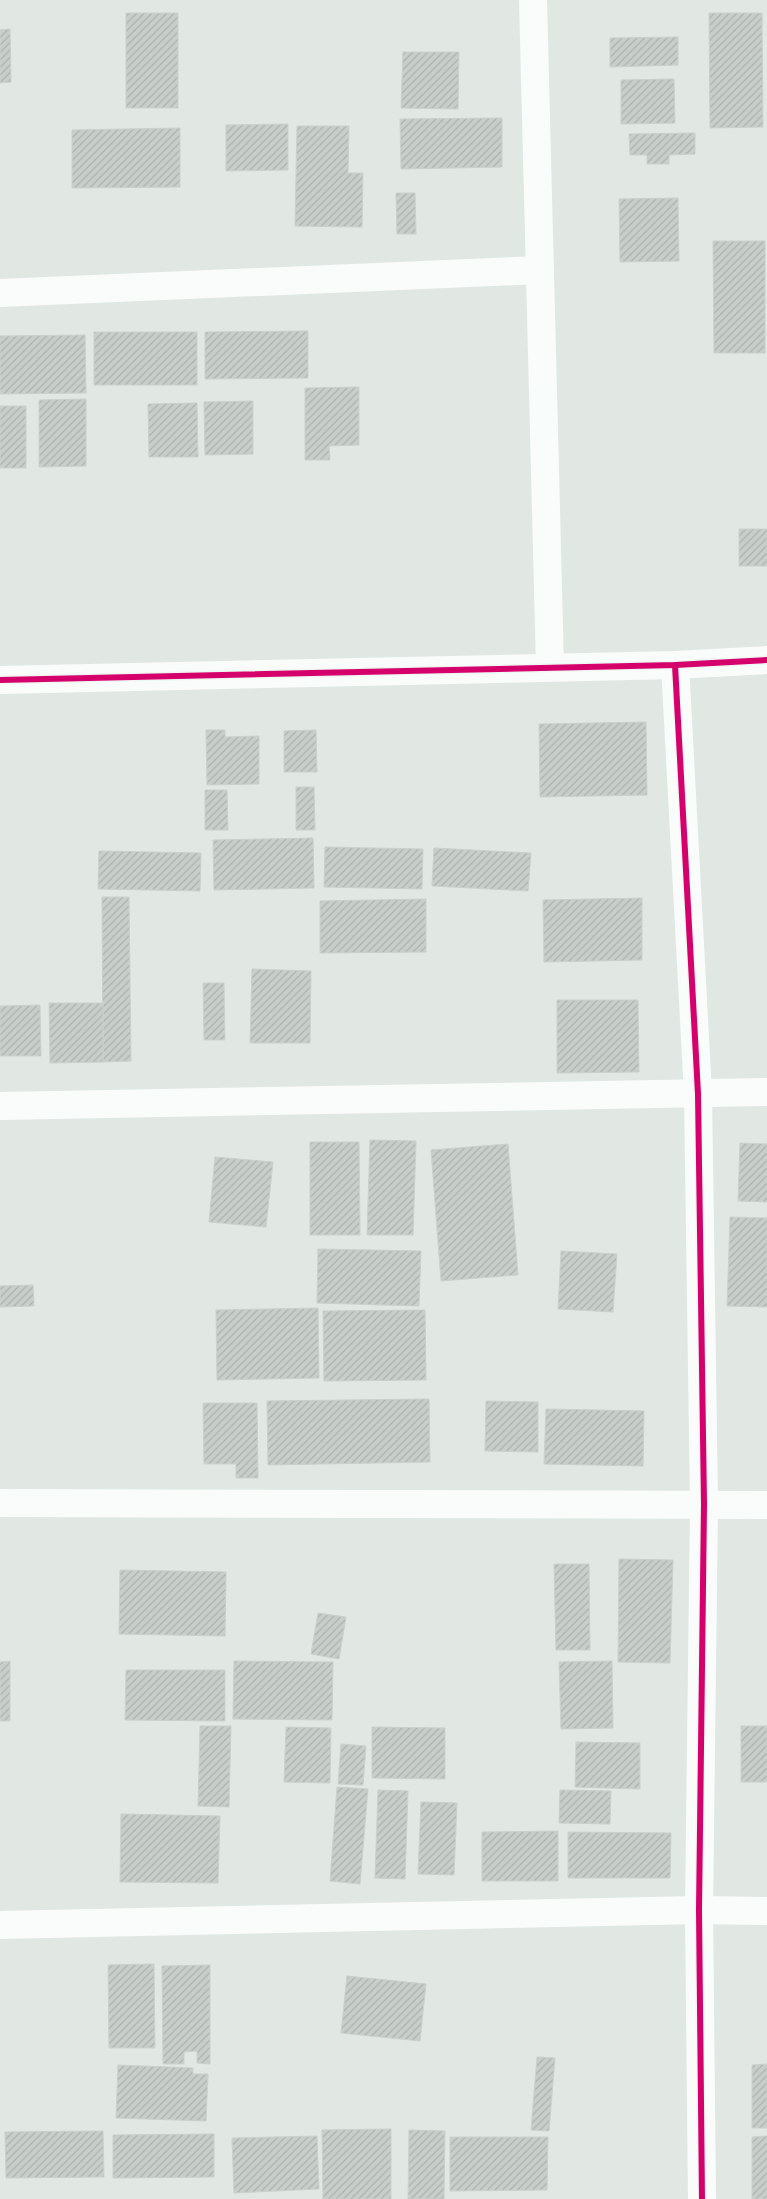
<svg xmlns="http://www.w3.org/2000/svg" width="767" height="2199" font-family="'PT Sans Narrow',sans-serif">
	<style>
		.building { fill: url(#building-hatch); stroke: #cad1cd }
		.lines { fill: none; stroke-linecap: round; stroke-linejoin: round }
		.minor { stroke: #fafcfb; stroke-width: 28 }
		.tertiary { stroke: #fafcfb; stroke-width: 28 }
		.cycleway-casing { stroke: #eef7f1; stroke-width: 9 }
		.cycleway { stroke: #d6006c; stroke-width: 6 }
	</style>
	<defs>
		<pattern id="building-hatch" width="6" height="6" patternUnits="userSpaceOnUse" patternTransform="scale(1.25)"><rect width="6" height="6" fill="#c8cfcb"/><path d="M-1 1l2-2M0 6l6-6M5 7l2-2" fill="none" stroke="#abb3af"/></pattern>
	</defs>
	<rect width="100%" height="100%" fill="#e1e8e4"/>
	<g class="building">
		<rect x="126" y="13" width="52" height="95"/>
		<path d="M 709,13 L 762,13 L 763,127 L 710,128 Z"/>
		<path d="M 10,29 L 11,82 L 0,83 L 0,30 Z"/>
		<path d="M 678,37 L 678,65 L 610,67 L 610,38 Z"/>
		<path d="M 403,52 L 459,52 L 458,109 L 401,108 Z"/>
		<path d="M 674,79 L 675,123 L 621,124 L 621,80 Z"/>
		<path d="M 502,118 L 502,167 L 401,169 L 400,119 Z"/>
		<path d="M 288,124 L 288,170 L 226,171 L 226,125 Z"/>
		<path d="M 297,126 L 349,126 L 348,173 L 363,173 L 362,227 L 295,226 Z"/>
		<path d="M 180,128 L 180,187 L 72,188 L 72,130 Z"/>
		<path d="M 695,133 L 695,154 L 669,155 L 669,164 L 647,164 L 647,155 L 630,155 L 629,134 Z"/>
		<path d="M 396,193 L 415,193 L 416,234 L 397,234 Z"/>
		<path d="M 678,198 L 679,261 L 620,262 L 619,199 Z"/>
		<path d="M 713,241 L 765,241 L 765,353 L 714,353 Z"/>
		<path d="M 308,331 L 308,378 L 205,379 L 205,332 Z"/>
		<rect x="94" y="332" width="103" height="53"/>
		<path d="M 85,335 L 86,393 L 0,394 L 0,336 Z"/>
		<path d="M 359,387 L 359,445 L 329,446 L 330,460 L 305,460 L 305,388 Z"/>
		<path d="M 86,399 L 86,466 L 39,467 L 39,400 Z"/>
		<path d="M 253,401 L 253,454 L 205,455 L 204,402 Z"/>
		<path d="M 197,403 L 198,457 L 149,457 L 148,404 Z"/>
		<rect x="0" y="406" width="26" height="62"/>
		<rect x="739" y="529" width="28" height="37"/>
		<path d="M 646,722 L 647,795 L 540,797 L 539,724 Z"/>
		<path d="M 206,730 L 225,730 L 225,737 L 259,736 L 259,784 L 207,785 Z"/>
		<path d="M 316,730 L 317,772 L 284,772 L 284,731 Z"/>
		<path d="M 296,787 L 314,787 L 315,830 L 296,830 Z"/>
		<path d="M 205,790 L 227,790 L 228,830 L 205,830 Z"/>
		<path d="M 313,838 L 314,888 L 214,890 L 213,840 Z"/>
		<path d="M 325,847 L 423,849 L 422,889 L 324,887 Z"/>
		<path d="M 434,848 L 531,853 L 528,891 L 432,886 Z"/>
		<path d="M 99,851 L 201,853 L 200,891 L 98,889 Z"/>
		<path d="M 102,897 L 129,897 L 131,1061 L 103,1062 Z"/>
		<path d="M 642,898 L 642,960 L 544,962 L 543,900 Z"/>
		<path d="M 426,899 L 426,952 L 320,953 L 320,901 Z"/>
		<path d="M 252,969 L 311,971 L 310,1043 L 250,1043 Z"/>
		<path d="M 203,983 L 224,983 L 225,1040 L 204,1040 Z"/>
		<path d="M 557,1000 L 638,1000 L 639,1072 L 557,1073 Z"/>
		<path d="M 49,1003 L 103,1003 L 103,1062 L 50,1063 Z"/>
		<path d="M 40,1005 L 41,1056 L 0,1056 L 0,1006 Z"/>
		<path d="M 370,1140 L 416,1141 L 413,1235 L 367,1235 Z"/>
		<path d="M 310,1142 L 359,1142 L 360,1235 L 310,1235 Z"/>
		<path d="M 740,1143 L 767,1144 L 767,1202 L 738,1201 Z"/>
		<path d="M 508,1144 L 518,1275 L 441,1281 L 431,1150 Z"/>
		<path d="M 215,1157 L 273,1162 L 266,1227 L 209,1222 Z"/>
		<path d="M 730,1217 L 767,1218 L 767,1307 L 727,1306 Z"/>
		<path d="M 318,1249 L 421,1251 L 419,1306 L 317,1303 Z"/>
		<path d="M 561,1251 L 617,1254 L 613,1312 L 558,1309 Z"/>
		<path d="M 33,1285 L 34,1306 L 0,1307 L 0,1286 Z"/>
		<path d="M 318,1308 L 319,1378 L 217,1380 L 216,1310 Z"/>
		<path d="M 425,1310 L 426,1380 L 324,1381 L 323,1311 Z"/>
		<path d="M 429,1399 L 430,1462 L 268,1465 L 267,1401 Z"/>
		<path d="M 486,1401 L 538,1402 L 538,1452 L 485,1451 Z"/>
		<path d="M 203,1403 L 257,1403 L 258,1478 L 236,1478 L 236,1464 L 204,1464 Z"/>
		<path d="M 546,1409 L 644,1411 L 643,1466 L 544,1464 Z"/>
		<path d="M 619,1559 L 673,1560 L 670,1663 L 618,1662 Z"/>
		<path d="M 554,1564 L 589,1564 L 590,1650 L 556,1650 Z"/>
		<path d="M 120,1570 L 226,1572 L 225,1636 L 119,1634 Z"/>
		<path d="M 318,1613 L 346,1617 L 339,1659 L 311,1654 Z"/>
		<path d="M 10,1661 L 10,1721 L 0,1721 L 0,1662 Z"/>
		<path d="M 234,1661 L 333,1662 L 332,1720 L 233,1719 Z"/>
		<path d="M 612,1661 L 613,1728 L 561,1729 L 559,1662 Z"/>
		<path d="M 126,1670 L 225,1670 L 225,1721 L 125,1720 Z"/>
		<path d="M 200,1726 L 231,1726 L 229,1807 L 198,1806 Z"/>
		<rect x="741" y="1726" width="26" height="56"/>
		<path d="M 286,1727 L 331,1728 L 330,1783 L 284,1782 Z"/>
		<path d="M 372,1727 L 445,1728 L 445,1779 L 372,1778 Z"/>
		<path d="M 576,1742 L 640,1743 L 640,1789 L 575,1787 Z"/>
		<path d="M 341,1744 L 366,1746 L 363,1785 L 338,1784 Z"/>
		<path d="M 337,1787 L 368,1789 L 360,1884 L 330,1881 Z"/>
		<path d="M 378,1790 L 408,1791 L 405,1879 L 375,1878 Z"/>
		<path d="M 560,1790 L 611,1791 L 610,1824 L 559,1823 Z"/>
		<path d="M 421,1802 L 457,1803 L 454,1875 L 418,1874 Z"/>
		<path d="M 121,1814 L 220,1816 L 218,1883 L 120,1882 Z"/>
		<path d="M 558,1831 L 558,1881 L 482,1881 L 482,1832 Z"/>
		<path d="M 568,1832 L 671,1833 L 670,1878 L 568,1878 Z"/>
		<path d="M 154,1964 L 155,2048 L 109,2048 L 108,1965 Z"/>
		<path d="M 210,1965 L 210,2064 L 197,2063 L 197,2051 L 184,2052 L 184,2064 L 163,2064 L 162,1966 Z"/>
		<path d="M 347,1976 L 426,1984 L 420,2041 L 341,2033 Z"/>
		<path d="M 537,2057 L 555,2058 L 549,2131 L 531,2130 Z"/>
		<path d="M 767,2064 L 767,2128 L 752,2128 L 752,2065 Z"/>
		<path d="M 118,2065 L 193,2068 L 193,2074 L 208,2074 L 206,2121 L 116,2118 Z"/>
		<path d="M 391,2129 L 391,2199 L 323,2199 L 322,2130 Z"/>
		<path d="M 409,2130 L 445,2131 L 444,2199 L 408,2199 Z"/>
		<path d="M 103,2131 L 104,2177 L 6,2178 L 5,2132 Z"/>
		<path d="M 214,2134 L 214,2177 L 113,2178 L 113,2135 Z"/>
		<path d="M 317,2136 L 319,2189 L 234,2193 L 232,2138 Z"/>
		<path d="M 767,2136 L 767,2199 L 752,2199 L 752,2137 Z"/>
		<path d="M 450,2137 L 548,2137 L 547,2190 L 450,2191 Z"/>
	</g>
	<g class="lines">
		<g class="minor">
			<path d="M 533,0 L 550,667"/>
			<path d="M 0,293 L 540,270"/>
			<path d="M 675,665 L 698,1094 L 704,1504 L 699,1910 L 702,2199"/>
			<path d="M 0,1106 L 767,1092"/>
			<path d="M 0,1503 L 767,1505"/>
			<path d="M 0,1925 L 699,1910 L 767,1911"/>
		</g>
		<path class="tertiary" d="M 0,680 L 675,665 L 767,660"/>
		<g class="cycleway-casing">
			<g id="cycleway">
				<path d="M 675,665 L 698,1094 L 704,1504 L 699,1910 L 702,2199"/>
				<path d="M 0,680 L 675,665 L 767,660"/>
			</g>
		</g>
		<use href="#cycleway" class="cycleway"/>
	</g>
</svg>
